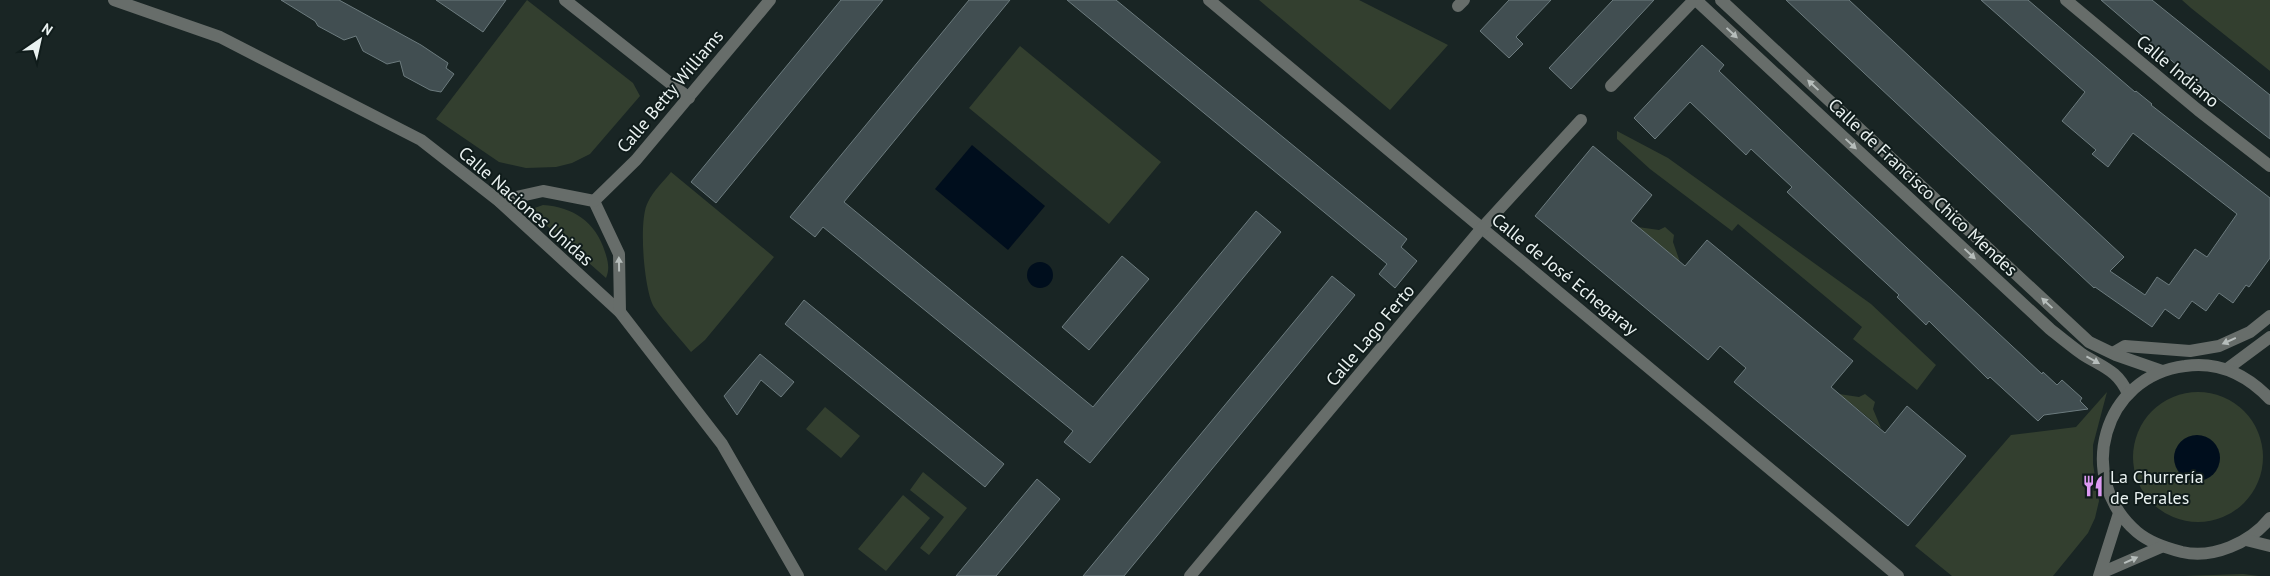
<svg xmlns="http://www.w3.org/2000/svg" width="2270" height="576" font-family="'PT Sans',sans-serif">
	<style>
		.green { fill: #333f2f }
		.water { fill: #000e1d }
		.building { fill: #414e51; stroke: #6c7b7e }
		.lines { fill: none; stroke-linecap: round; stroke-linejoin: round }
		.lane { stroke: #676d6a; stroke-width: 12 }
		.street { stroke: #676d6a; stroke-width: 12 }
		.oneway { fill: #b6bdbb }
		.labels { text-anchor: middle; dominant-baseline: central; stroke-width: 4; stroke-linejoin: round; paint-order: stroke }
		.street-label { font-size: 18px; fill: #eaf2f1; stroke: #101c1b }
		.poi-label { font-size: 18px; fill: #eaf2f1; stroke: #101c1b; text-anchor: start }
	</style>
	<rect width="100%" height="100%" fill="#192524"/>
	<g class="green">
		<path d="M 527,0 L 633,83 L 640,96 L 590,154 L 572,163 L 556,167 L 526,168 L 499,162 L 436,119 Z"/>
		<path d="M 1259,0 L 1359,0 L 1448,45 L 1390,110 Z"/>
		<path d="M 2182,0 L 2270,0 L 2270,71 L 2191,8 Z"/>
		<path d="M 1020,46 L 1161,162 L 1109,224 L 969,108 Z"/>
		<path d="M 1617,131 L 1668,158 L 1871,304 L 1936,365 L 1917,390 L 1853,339 L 1862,327 L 1738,224 L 1732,231 L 1650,169 L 1617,139 Z"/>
		<path d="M 671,172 L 774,257 L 705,340 L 691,352 C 679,337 665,323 654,307 C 644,291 638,219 648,202 C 653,191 664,181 671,172 Z"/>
		<path d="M 543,205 C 573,207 596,222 605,252 C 608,261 610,269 606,278 L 529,210 Z"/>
		<path d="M 1638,227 L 1659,230 L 1665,227 L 1674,235 L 1673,242 L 1680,262 Z"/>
		<path d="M 2107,392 L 2093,445 L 2093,464 L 2099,501 L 2095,518 L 2088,533 L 2053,576 L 1952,576 L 1915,546 L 2011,435 L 2076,427 Z"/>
		<circle cx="2198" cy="457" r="65"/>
		<path d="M 1839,394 L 1859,397 L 1865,394 L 1875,402 L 1873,409 L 1881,428 Z"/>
		<path d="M 825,407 L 860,436 L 841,458 L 806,429 Z"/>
		<path d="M 923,472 L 967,508 L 929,555 L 920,548 L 944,517 L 910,490 Z"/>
		<path d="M 903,495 L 930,518 L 886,571 L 858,549 Z"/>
		<path d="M 2243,574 L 2259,576 L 2183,576 Z"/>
	</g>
	<g class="water">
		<path d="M 972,145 L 1045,206 L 1008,250 L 935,189 Z"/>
		<circle cx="1040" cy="275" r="13"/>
		<circle cx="2197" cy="458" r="23"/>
	</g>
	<g class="building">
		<path d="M 281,0 L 339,0 L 421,45 L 448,63 L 446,68 L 454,74 L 441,92 L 430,90 L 404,76 L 400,61 L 387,64 L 363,51 L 356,36 L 344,40 L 318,26 L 315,21 Z"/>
		<path d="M 436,0 L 506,0 L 483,32 Z"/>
		<path d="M 841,0 L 883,0 L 716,203 L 691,182 Z"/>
		<path d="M 969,0 L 1010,0 L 844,202 L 1093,407 L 1256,211 L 1281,232 L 1090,463 L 1064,442 L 1073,431 L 823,227 L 815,237 L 790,217 Z"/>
		<path d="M 1067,0 L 1116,0 L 1407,239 L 1401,247 L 1417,261 L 1395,288 L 1379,274 L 1387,264 Z"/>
		<path d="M 1509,0 L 1551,0 L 1516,37 L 1523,44 L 1509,58 L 1480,31 Z"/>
		<path d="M 1613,0 L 1654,0 L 1571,89 L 1549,68 Z"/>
		<path d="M 1786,0 L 1849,0 L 2124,257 L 2110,271 L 2145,295 L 2157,277 L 2169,285 L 2195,249 L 2207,257 L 2237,214 L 2133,133 L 2108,167 L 2092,154 L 2096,150 L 2062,121 L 2085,92 L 1981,0 L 2028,0 L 2135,92 L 2136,91 L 2152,104 L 2151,105 L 2270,198 L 2270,258 L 2249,287 L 2246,285 L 2233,303 L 2219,293 L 2206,311 L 2192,301 L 2179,319 L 2165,309 L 2152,327 L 2095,287 L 2094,288 Z"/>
		<path d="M 2101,0 L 2152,0 L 2270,95 L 2270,139 L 2193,79 Z"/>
		<path d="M 1702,45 L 1724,65 L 1719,71 L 1801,149 L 2042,374 L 2043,372 L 2057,385 L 2062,380 L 2082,398 L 2080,401 L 2088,409 L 2044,415 L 2038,421 L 1990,377 L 1988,379 L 1929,321 L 1926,325 L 1897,297 L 1899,295 L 1787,192 L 1792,187 L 1751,149 L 1746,155 L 1690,102 L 1655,139 L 1634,118 Z"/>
		<path d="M 1593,146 L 1652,195 L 1631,221 L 1685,266 L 1707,240 L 1853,361 L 1831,387 L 1885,433 L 1907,406 L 1966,456 L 1908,526 L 1734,382 L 1746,368 L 1720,346 L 1708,360 L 1535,216 Z"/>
		<path d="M 1122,256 L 1149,279 L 1089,350 L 1062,327 Z"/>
		<path d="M 1332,276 L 1355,295 L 1124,576 L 1083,576 Z"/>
		<path d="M 804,300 L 1004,464 L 985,487 L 785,324 Z"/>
		<path d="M 760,354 L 794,382 L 781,397 L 761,380 L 737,415 L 724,396 Z"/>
		<path d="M 1037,479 L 1060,499 L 996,576 L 956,576 Z"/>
	</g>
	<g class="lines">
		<path class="lane" d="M 2113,353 L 2125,346 L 2190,351 L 2219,346 L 2250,332 L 2270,316"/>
		<g class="street">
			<path d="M 114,0 L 220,37 L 421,140 L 499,201 L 620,312 L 722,444 L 798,576"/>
			<path d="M 565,0 L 689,98"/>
			<path d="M 1209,0 L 1898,576"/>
			<path d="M 1696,0 L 2050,329 C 2060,337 2071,346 2082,354 C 2102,367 2118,370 2128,394"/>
			<path d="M 1721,0 L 2089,342 L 2116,355 L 2162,371"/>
			<path d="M 2066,0 L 2198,110 L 2270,166"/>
			<path d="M 1458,6 L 1464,0"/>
			<path d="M 1611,86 L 1694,0"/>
			<path d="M 499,201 L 543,191 L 594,201 L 619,254 L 620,312"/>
			<path d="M 594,201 L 636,160 L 770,0"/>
			<path d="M 2227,369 L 2270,337"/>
			<path d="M 2270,399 C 2247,375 2219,361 2185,366 C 2103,376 2074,478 2137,532 C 2150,543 2166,548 2182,552 C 2213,559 2250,543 2270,518"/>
			<path d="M 2246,540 L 2270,546"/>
			<path d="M 2101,573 L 2161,547"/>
			<path d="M 1190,576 L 1481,229 L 1581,120"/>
			<path d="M 2099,576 L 2119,513"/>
		</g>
	</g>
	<defs><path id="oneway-solid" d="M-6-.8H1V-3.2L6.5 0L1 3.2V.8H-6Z" transform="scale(1.25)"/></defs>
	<g class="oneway">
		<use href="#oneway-solid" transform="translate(1732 33) rotate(43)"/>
		<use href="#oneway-solid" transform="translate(1813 85) rotate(-137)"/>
		<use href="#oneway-solid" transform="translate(1851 144) rotate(43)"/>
		<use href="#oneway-solid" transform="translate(1970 254) rotate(43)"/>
		<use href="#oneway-solid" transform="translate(619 264) rotate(-91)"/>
		<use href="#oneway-solid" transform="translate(2047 303) rotate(-137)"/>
		<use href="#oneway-solid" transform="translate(2229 341) rotate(156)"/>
		<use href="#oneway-solid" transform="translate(2093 360) rotate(29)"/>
		<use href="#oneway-solid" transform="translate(2131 560) rotate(-24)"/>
	</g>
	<defs>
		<g id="restaurant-bare" transform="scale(1.725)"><path d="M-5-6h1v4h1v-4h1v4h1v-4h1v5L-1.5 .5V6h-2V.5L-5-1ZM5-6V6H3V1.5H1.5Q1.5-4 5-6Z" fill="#dd99f3" stroke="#101c1b" stroke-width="2.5" paint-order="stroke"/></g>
	</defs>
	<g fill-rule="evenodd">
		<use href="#restaurant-bare" x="2093" y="486"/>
	</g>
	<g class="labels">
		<g class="street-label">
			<text transform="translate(2178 71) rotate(40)">Calle Indiano</text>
			<text transform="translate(670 91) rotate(-50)">Calle Betty Williams</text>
			<text transform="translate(1923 187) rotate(43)">Calle de Francisco Chico Mendes</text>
			<text transform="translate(526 206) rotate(41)">Calle Naciones Unidas</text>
			<text transform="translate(1565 274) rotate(39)">Calle de José Echegaray</text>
			<text transform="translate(1370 335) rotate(-50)">Calle Lago Ferto</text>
		</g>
		<g class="poi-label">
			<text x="2110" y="476">La Churrería<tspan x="2110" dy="21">de Perales</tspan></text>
		</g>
	</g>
	<g transform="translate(40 40) rotate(34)" stroke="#101c1b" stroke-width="4" paint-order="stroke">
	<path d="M0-4L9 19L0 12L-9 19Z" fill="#eaf2f1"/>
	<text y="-8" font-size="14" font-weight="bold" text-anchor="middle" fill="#eaf2f1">N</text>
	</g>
</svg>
